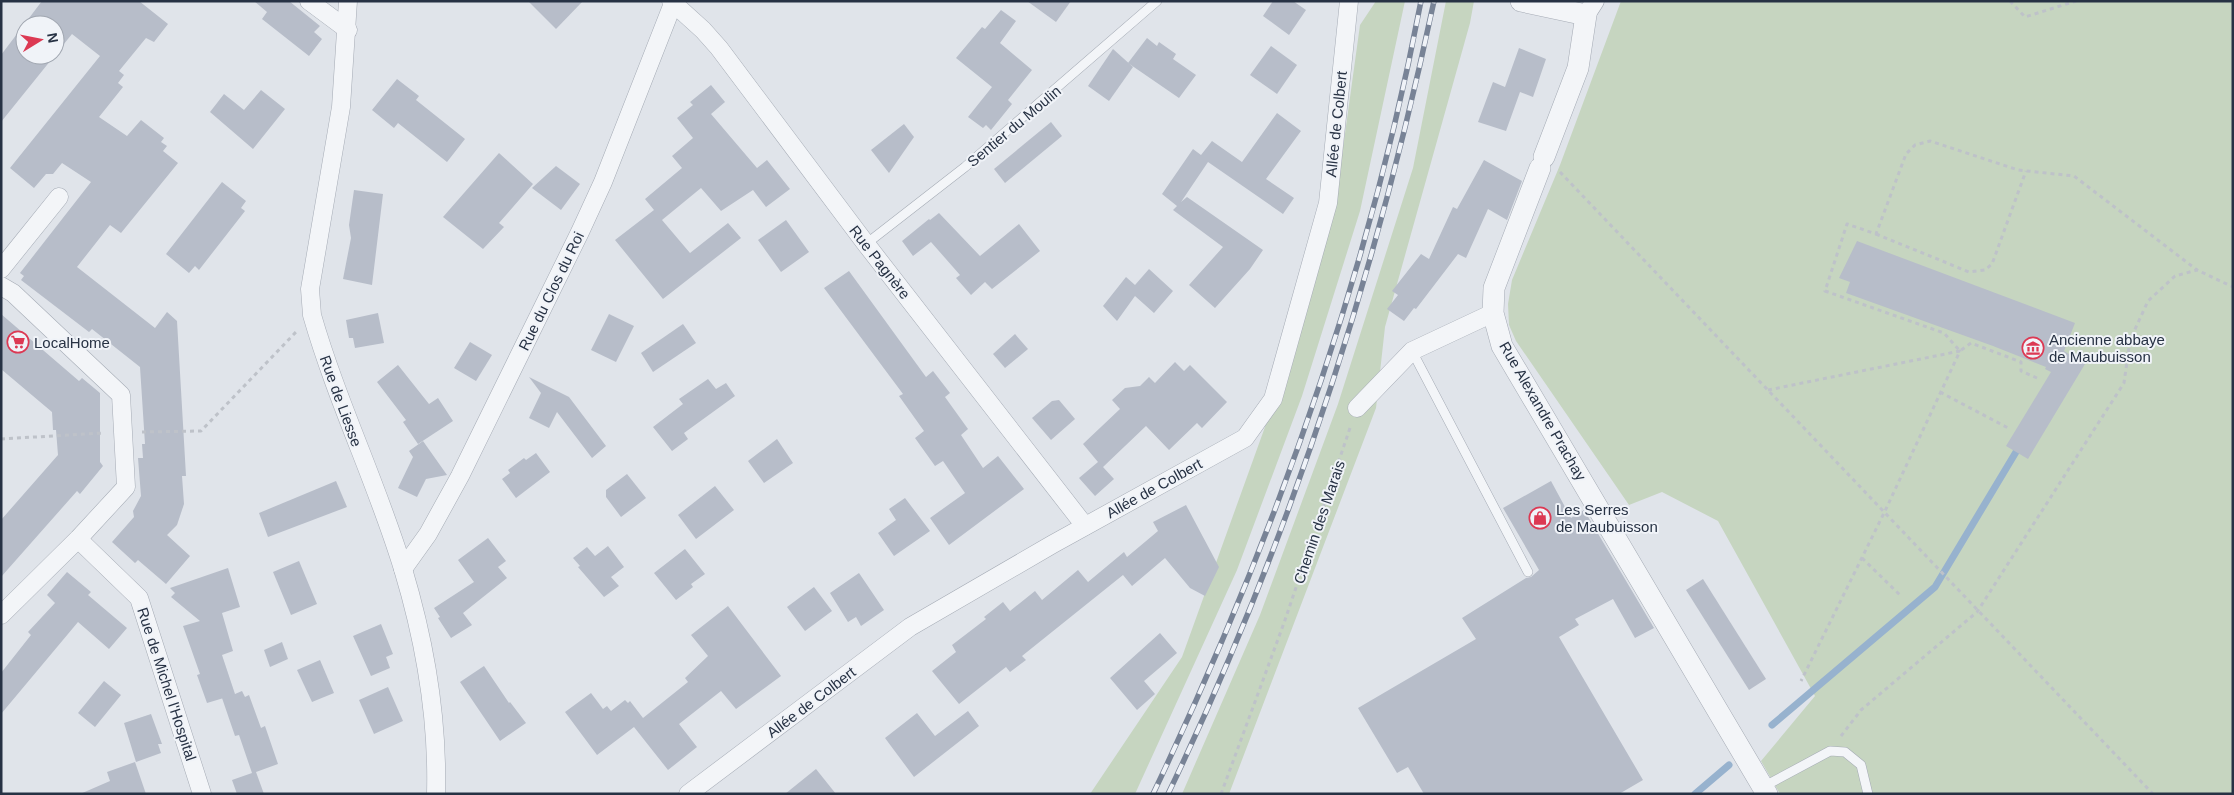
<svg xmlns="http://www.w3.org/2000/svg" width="2234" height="795" font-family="Helvetica,sans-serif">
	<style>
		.green { fill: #c6d5c0 }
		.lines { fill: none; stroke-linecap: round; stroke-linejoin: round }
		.stream { stroke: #97b2ce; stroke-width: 7 }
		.building { fill: #b7bdc9 }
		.service-casing { stroke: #a5abb5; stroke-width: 10 }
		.minor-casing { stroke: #a5abb5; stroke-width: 19 }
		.tertiary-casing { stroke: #a5abb5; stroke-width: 22 }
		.path { stroke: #bec2c9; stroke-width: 3; stroke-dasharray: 4 4; stroke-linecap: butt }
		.service { stroke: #f3f5f8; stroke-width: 9 }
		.minor { stroke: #f3f5f8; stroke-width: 18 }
		.tertiary { stroke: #f3f5f8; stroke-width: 21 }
		.rail-casing { stroke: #788396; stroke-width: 5.5 }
		.rail { stroke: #f0f3f8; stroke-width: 4; stroke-dasharray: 11; stroke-linecap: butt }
		.labels { text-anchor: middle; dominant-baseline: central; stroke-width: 4; stroke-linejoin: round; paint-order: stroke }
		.street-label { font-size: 15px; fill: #273244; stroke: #f0f3f8 }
		.poi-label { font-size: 15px; fill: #273244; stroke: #f0f3f8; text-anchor: start }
	</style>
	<rect width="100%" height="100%" fill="#e0e4ea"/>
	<g class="green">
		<path d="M 1376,1 L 1405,1 L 1360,211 L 1302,396 L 1237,570 L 1135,794 L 1090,794 L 1182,657 L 1287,366 L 1338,184 L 1360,25 Z"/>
		<path d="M 1446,1 L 1474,1 L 1470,23 L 1385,327 L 1376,408 L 1229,794 L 1182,794 L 1260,615 L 1338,404 L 1413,168 Z"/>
		<path d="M 1621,1 L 2233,1 L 2233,794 L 1780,794 L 1761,761 L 1815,696 L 1718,521 L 1662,492 L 1629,505 L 1516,341 L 1509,325 L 1508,304 L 1512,280 L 1560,165 Z"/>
	</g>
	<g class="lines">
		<g class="stream">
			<path d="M 1772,725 L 1935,587 L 2016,452"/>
			<path d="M 1695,794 L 1729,765"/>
		</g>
	</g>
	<g class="building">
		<path d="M 42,1 L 139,1 L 168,24 L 154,42 L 146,38 L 119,71 L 124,75 L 118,83 L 123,87 L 99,117 L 127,136 L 141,120 L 164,138 L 161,142 L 167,146 L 163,151 L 178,163 L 121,233 L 110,225 L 77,267 L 155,328 L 167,312 L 177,321 L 186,476 L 182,476 L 184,504 L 177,525 L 167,535 L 190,556 L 166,584 L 138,560 L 135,563 L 112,542 L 134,517 L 133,511 L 141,496 L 138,458 L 143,458 L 142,444 L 145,444 L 140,367 L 92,329 L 89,332 L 21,280 L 24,276 L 20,273 L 91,182 L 62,163 L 53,174 L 46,174 L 34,188 L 10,168 L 100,56 L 72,34 L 55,55 L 55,25 L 25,25 L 25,55 L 55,55 L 1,122 L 1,55 Z"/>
		<path d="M 254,1 L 289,1 L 320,26 L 314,32 L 322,39 L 309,56 L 262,19 L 267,12 Z"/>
		<path d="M 528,1 L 583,1 L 556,29 Z"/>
		<path d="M 1027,1 L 1071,1 L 1056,22 Z"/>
		<path d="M 1273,1 L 1293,1 L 1306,10 L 1289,35 L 1263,16 Z"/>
		<path d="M 1001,10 L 1016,21 L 1000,43 L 1032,70 L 1008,100 L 1012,104 L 991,130 L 986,125 L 983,128 L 968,117 L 992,87 L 956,58 L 982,27 L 985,29 Z"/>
		<path d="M 1147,38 L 1157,46 L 1159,42 L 1176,54 L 1173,59 L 1196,75 L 1179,98 L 1128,63 Z"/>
		<path d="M 1271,46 L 1297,65 L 1277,94 L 1250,75 Z"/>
		<path d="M 1519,48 L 1546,59 L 1533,97 L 1520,92 L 1506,131 L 1478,122 L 1493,82 L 1505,87 Z"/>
		<path d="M 1113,49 L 1133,67 L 1109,101 L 1088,86 Z"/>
		<path d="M 397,79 L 419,96 L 416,100 L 465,139 L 447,162 L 398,123 L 394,128 L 372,110 Z"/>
		<path d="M 711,85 L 725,102 L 711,114 L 757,168 L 767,160 L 790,189 L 766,207 L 753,190 L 721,211 L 701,188 L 662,220 L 690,253 L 728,223 L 741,238 L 663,299 L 615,240 L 654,210 L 645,199 L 682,168 L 672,156 L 693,138 L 677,118 L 693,105 L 690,102 Z"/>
		<path d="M 261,90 L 285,109 L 253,149 L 210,112 L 224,94 L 244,110 Z"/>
		<path d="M 1277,113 L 1301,131 L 1266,179 L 1294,198 L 1283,214 L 1208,162 L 1181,202 L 1187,197 L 1263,250 L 1250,269 L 1215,308 L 1189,285 L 1223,247 L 1173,210 L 1177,206 L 1162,194 L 1193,149 L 1201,155 L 1212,141 L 1242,162 Z"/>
		<path d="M 1051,122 L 1062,136 L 1005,183 L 994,169 Z"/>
		<path d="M 904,124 L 914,137 L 889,173 L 871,150 Z"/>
		<path d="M 499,153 L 533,184 L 499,223 L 504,227 L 483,249 L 443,217 Z"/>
		<path d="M 1484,160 L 1522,181 L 1507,220 L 1488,209 L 1466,258 L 1458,254 L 1416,309 L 1414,308 L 1404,321 L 1387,309 L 1398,295 L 1392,291 L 1421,254 L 1429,259 L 1453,207 L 1457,209 Z"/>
		<path d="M 556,166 L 580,184 L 561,210 L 532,188 Z"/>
		<path d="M 222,182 L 246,201 L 241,208 L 245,211 L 199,270 L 195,266 L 189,273 L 166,254 Z"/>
		<path d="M 354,190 L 383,194 L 372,285 L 343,279 L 351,238 L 349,225 Z"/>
		<path d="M 939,213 L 980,256 L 1019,224 L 1040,251 L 992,289 L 985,282 L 971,295 L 956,278 L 960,275 L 931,242 L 913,256 L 902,241 L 929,219 L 930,220 Z"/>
		<path d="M 786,220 L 809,252 L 781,272 L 758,240 Z"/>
		<path d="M 1857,241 L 2075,323 L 2064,351 L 2085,364 L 2028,459 L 2006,446 L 2051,372 L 2045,369 L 2046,367 L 1993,346 L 1846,293 L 1850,282 L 1839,278 Z"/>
		<path d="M 1149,269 L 1173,291 L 1154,313 L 1135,296 L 1117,321 L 1103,306 L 1126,277 L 1135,285 Z"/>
		<path d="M 849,271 L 926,377 L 933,371 L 950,393 L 945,397 L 968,429 L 961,435 L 983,468 L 998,456 L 1024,489 L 949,545 L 930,518 L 965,493 L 943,461 L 935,466 L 915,438 L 924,431 L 899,396 L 903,394 L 824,288 Z"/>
		<path d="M 378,313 L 384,343 L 355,348 L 353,338 L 349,338 L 346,320 Z"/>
		<path d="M 1,314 L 79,381 L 82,378 L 100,393 L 100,462 L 103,466 L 80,494 L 77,491 L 1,577 L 1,520 L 58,455 L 56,430 L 53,430 L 52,412 L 1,369 Z"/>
		<path d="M 609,314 L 634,326 L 616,362 L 591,350 Z"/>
		<path d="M 683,324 L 696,343 L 653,372 L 641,353 Z"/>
		<path d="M 1015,334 L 1028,349 L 1005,368 L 993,354 Z"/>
		<path d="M 470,342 L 492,355 L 476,381 L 454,368 Z"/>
		<path d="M 1175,362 L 1184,371 L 1190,365 L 1227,402 L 1202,428 L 1197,423 L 1169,450 L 1146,426 L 1103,467 L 1114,479 L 1095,496 L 1079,478 L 1098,462 L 1083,444 L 1120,409 L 1112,400 L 1125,388 L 1140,386 L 1149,377 L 1155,383 Z"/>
		<path d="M 398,365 L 429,404 L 438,398 L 453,421 L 418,444 L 403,422 L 406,420 L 377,382 Z"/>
		<path d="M 529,377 L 569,397 L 606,446 L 592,458 L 557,412 L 549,428 L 529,418 L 541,393 Z"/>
		<path d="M 708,379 L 716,389 L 726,383 L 735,396 L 684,433 L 688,439 L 672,451 L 653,427 L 683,404 L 679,399 Z"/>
		<path d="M 1059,400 L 1075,419 L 1051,440 L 1032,418 L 1052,401 Z"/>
		<path d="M 777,439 L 793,463 L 764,483 L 748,461 Z"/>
		<path d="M 423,441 L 447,475 L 426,479 L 417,497 L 398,488 L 413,457 L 409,451 Z"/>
		<path d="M 536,453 L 550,472 L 516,498 L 502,479 L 510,473 L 508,470 L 524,458 L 526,460 Z"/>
		<path d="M 627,474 L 646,498 L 621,517 L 606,497 L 606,490 Z"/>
		<path d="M 336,481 L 347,507 L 268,537 L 259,513 Z"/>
		<path d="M 1551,481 L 1571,518 L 1584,510 L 1654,628 L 1635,638 L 1613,599 L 1575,619 L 1579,625 L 1559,637 L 1643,780 L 1619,794 L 1424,794 L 1408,767 L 1397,773 L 1358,708 L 1476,639 L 1462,618 L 1526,578 L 1531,577 L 1539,570 L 1503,508 Z"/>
		<path d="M 715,486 L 734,510 L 696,539 L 678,515 Z"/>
		<path d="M 905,498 L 930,531 L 894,556 L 878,533 L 896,520 L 889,509 Z"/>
		<path d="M 1186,505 L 1219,567 L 1205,596 L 1190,588 L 1165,558 L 1132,586 L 1123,575 L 1022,656 L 1026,660 L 1010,672 L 1006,667 L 959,704 L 932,671 L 956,652 L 952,645 L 986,619 L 984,617 L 1003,602 L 1010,611 L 1035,591 L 1042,600 L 1078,570 L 1088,582 L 1124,552 L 1127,557 L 1158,531 L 1153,522 Z"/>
		<path d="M 488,538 L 506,561 L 498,567 L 507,578 L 463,613 L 472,625 L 451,638 L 438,618 L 440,617 L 434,608 L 474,582 L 458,560 Z"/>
		<path d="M 608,546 L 624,567 L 611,577 L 619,586 L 604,597 L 578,567 L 580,566 L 573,558 L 587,547 L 595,556 Z"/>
		<path d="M 685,549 L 705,574 L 691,584 L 693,587 L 676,600 L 654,573 Z"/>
		<path d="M 299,561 L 317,604 L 291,615 L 273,572 Z"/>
		<path d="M 228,568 L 240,607 L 222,613 L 233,651 L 222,655 L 235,694 L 242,691 L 245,697 L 249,695 L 261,728 L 265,726 L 278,764 L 256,772 L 264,794 L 237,794 L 232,780 L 252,773 L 239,735 L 235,736 L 222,698 L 227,697 L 207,703 L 197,675 L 200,674 L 183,626 L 200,621 L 171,597 L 175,593 L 170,588 Z"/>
		<path d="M 67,572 L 91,592 L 88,595 L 127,628 L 109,649 L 78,622 L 1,714 L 1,673 L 31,635 L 28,632 L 55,603 L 47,595 Z"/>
		<path d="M 859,573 L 884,610 L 861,626 L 856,617 L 848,622 L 830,593 Z"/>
		<path d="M 1703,579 L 1766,679 L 1749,690 L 1686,590 Z"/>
		<path d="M 814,587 L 832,611 L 805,631 L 787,607 Z"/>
		<path d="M 728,606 L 781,676 L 736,709 L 721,691 L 679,724 L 697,747 L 668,770 L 634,727 L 597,755 L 565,712 L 591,693 L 603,709 L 607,706 L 611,711 L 625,700 L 628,703 L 630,701 L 643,718 L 688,682 L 685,678 L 708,656 L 691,635 Z"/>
		<path d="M 381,624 L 393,654 L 386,657 L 390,668 L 371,676 L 353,636 Z"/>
		<path d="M 1160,633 L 1177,653 L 1144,681 L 1155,694 L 1137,710 L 1110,678 Z"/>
		<path d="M 282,642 L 288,659 L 270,667 L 264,650 Z"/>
		<path d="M 320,660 L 334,693 L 312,702 L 297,670 Z"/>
		<path d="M 484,666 L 509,703 L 510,702 L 526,723 L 500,741 L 460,682 Z"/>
		<path d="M 104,681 L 121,695 L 95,727 L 78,713 Z"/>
		<path d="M 388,687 L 403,721 L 374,734 L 359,700 Z"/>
		<path d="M 968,711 L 979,726 L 914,777 L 885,738 L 917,713 L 935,736 Z"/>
		<path d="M 151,714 L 162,744 L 158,744 L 161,753 L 136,762 L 124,723 Z"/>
		<path d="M 135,762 L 146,794 L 80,794 L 110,781 L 107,772 Z"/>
		<path d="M 816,769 L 836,794 L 785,794 Z"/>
	</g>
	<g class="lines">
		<g class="service-casing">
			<g id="service">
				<path d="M 866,244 L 965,167 L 1157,1"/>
				<path d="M 1412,351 L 1528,572"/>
				<path d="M 1763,787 L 1830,751 L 1845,752 L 1861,765 L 1868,794"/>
			</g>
		</g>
		<g class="minor-casing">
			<g id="minor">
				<path d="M 309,1 L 348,30"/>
				<path d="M 348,1 L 341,107 L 310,289 L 312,315 C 337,402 377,483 403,569 C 425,642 438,718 436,794"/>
				<path d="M 671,1 L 703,30 L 719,48 L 866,244 L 1085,526"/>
				<path d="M 1586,15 L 1595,1"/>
				<path d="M 1,269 L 59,197"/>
				<path d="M 1,286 L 13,293 L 121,395 L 126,487 L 78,539 L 1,615"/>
				<path d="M 1357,408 L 1412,351 L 1493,313"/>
				<path d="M 78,539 L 139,598 L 202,794"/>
				<path d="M 403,569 L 428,534 L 460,476 L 580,232 L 603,182 L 674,1"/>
				<path d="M 688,794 L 910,627 L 1053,544 L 1245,438 L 1273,399 L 1328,203 L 1349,1"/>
			</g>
		</g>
		<g class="tertiary-casing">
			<g id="tertiary">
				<path d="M 1521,1 L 1586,15 L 1578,68 L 1544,157"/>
				<path d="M 1540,168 L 1494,288 L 1493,313 L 1502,346 L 1767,794"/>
			</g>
		</g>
		<g class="path">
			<path d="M 2010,1 L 2025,17 L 2076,1"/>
			<path d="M 1560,172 L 2153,794"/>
			<path d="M 1876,234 L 1969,272 L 1985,270 L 1992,264 L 2026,171"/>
			<path d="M 2037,378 L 2021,371 L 2021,362 L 1971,343 L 1960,351 L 1944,333 L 1825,291 L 1847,224 L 1876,234 L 1906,154 L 1915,145 L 1930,141 L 2018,170 L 2074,176 L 2197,270"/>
			<path d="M 1768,390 L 1960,351 L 1885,511 L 1801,681"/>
			<path d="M 1940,392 L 2010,429"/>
			<path d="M 142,432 L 201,431 L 296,332"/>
			<path d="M 1,439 L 103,433"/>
			<path d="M 1862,558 L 1901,596"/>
			<path d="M 1841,736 L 1861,710 L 1977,612 L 2124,383 L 2130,340 L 2148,301 L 2175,276 L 2197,270 L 2233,287"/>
			<path d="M 1221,794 L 1284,623 L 1351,425"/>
		</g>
		<use href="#service" class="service"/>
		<use href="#minor" class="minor"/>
		<use href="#tertiary" class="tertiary"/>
		<g class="rail-casing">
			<g id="rail">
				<path d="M 1153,794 C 1273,542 1369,275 1421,1"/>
				<path d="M 1168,794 C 1289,542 1376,275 1434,1"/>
			</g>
		</g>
		<use href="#rail" class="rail"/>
	</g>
	<defs>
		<g id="supermarket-ring" transform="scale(1.125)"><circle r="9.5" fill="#f0f3f8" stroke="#dc3953" stroke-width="1.5"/><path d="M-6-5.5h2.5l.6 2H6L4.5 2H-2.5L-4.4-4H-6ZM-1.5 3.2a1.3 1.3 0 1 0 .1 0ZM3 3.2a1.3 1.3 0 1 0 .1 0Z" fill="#dc3953"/></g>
		<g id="museum-ring" transform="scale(1.125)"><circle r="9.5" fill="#f0f3f8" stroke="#dc3953" stroke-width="1.5"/><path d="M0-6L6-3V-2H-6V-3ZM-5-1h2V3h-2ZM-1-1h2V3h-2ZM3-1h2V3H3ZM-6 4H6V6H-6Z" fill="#dc3953"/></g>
		<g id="shop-ring" transform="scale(1.125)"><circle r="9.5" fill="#f0f3f8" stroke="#dc3953" stroke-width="1.5"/><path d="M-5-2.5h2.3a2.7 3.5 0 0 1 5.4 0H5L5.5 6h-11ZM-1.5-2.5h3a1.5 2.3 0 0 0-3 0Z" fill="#dc3953"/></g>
	</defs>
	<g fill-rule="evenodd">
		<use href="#supermarket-ring" x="18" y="342"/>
		<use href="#museum-ring" x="2033" y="348"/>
		<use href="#shop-ring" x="1540" y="518"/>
	</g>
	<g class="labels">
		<g class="street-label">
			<text transform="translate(1336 124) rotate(-84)">Allée de Colbert</text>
			<text transform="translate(1014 126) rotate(-40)">Sentier du Moulin</text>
			<text transform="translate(880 262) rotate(52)">Rue Pagnère</text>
			<text transform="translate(551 291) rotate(-64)">Rue du Clos du Roi</text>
			<text transform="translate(341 401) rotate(70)">Rue de Liesse</text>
			<text transform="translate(1543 411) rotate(60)">Rue Alexandre Prachay</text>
			<text transform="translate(1154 488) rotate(-29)">Allée de Colbert</text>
			<text transform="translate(1319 522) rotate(-71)">Chemin des Marais</text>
			<text transform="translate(167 684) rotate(72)">Rue de Michel l'Hospital</text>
			<text transform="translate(811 702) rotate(-37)">Allée de Colbert</text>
		</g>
		<g class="poi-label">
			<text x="2049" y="339">Ancienne abbaye<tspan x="2049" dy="17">de Maubuisson</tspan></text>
			<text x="34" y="342">LocalHome</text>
			<text x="1556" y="509">Les Serres<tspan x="1556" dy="17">de Maubuisson</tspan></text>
		</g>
	</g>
	<rect width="2234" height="795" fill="none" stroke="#273244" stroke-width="5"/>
	<g transform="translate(40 40) rotate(80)"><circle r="24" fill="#f0f3f8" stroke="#a0a6b0"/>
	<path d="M0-4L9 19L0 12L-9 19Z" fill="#dc3953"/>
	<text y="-8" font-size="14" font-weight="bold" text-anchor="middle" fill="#273244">N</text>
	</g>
</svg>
